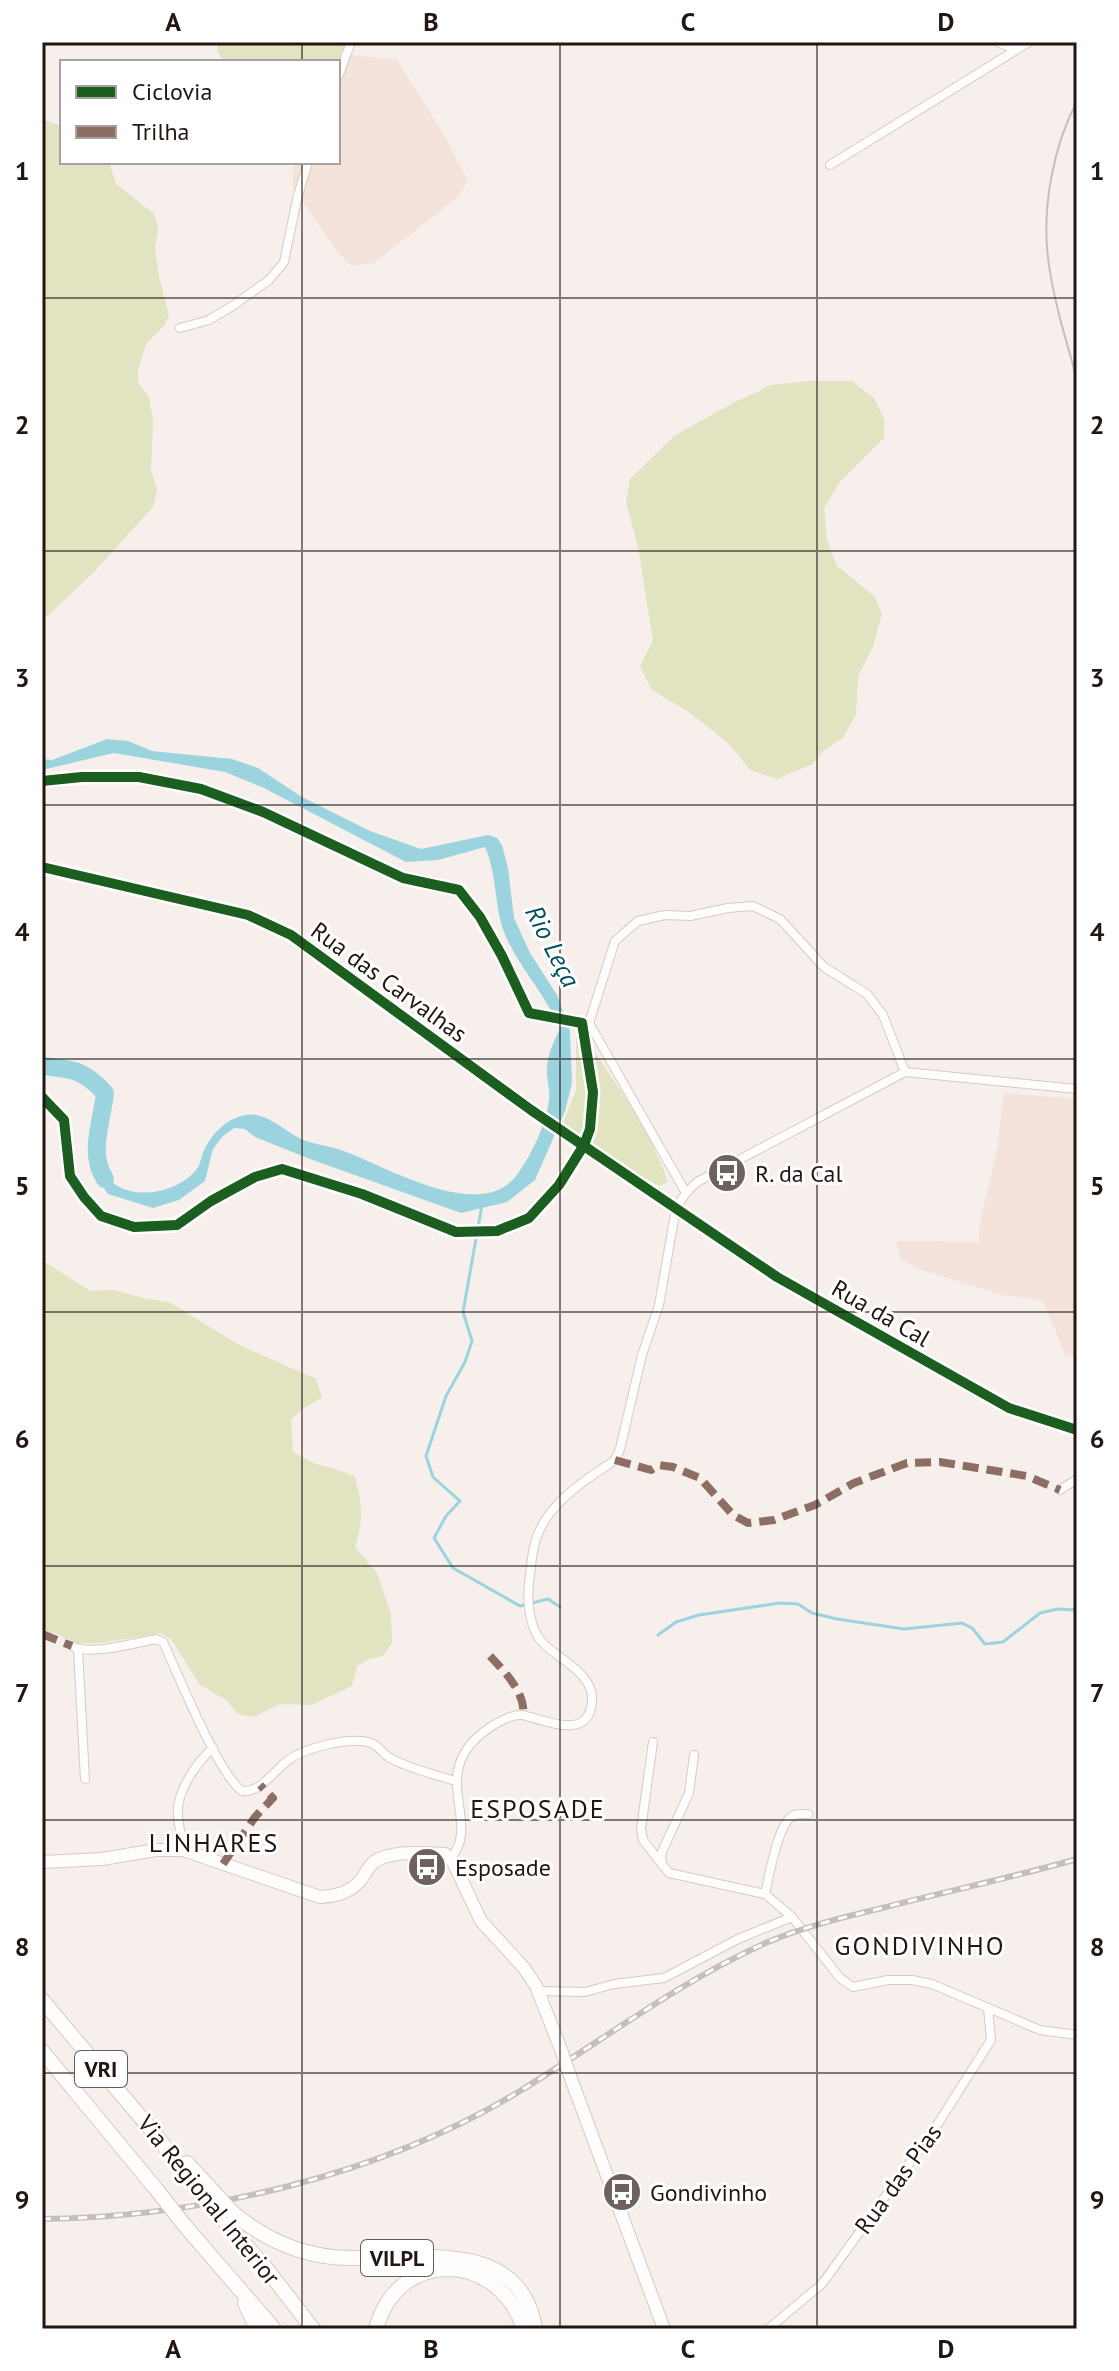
<svg xmlns="http://www.w3.org/2000/svg" width="1119" height="2371" font-family="'PT Sans',sans-serif">
	<style>
		.built { fill: #f4e3db }
		.green { fill: #e2e3c1 }
		.water { fill: #9bd4de }
		.lines { fill: none; stroke-linecap: round; stroke-linejoin: round }
		.stream { stroke: #9bd4de; stroke-width: 3 }
		.river { stroke: #9bd4de; stroke-width: 18 }
		.minor-casing { stroke: #d5cac6; stroke-width: 10 }
		.tertiary-casing { stroke: #d5cac6; stroke-width: 12 }
		.secondary-casing { stroke: #d5cac6; stroke-width: 14 }
		.motorway-casing { stroke: #d5cac6; stroke-width: 16 }
		.minor { stroke: #fefdfc; stroke-width: 8 }
		.tertiary { stroke: #fefdfc; stroke-width: 10 }
		.secondary { stroke: #fefdfc; stroke-width: 12 }
		.motorway { stroke: #fefdfc; stroke-width: 14 }
		.tram { stroke: #c2bfbe; stroke-width: 2 }
		.rail-casing { stroke: #c2bfbe; stroke-width: 6 }
		.rail { stroke: #fff; stroke-width: 3; stroke-dasharray: 9; stroke-linecap: butt }
		.secondary-bridge-casing { stroke: #d5cac6; stroke-width: 14; stroke-linecap: butt }
		.motorway-bridge-casing { stroke: #d5cac6; stroke-width: 16; stroke-linecap: butt }
		.secondary-bridge { stroke: #fefdfc; stroke-width: 12 }
		.motorway-bridge { stroke: #fefdfc; stroke-width: 14 }
		.quiet { stroke: #8d6e63; stroke-width: 8; stroke-dasharray: 16 8; stroke-linecap: butt }
		.cycleway-casing { stroke: #fff; stroke-width: 15 }
		.cycleway { stroke: #1b5e20; stroke-width: 10 }
		.grid { fill: none; stroke: #221611; stroke-width: 2; stroke-opacity: 0.55 }
		.labels { text-anchor: middle; dominant-baseline: central; stroke-width: 6; stroke-linejoin: round; paint-order: stroke }
		.shield { fill: #fff; stroke: #645c58; stroke-width: 2 }
		.shield-label { font-size: 22px; font-weight: bold; fill: #221611 }
		.street-label { font-size: 24px; fill: #221611; stroke: #fff }
		.poi-label { font-size: 24px; fill: #221611; stroke: #fff; text-anchor: start }
		.water-label { font-size: 26px; font-style: italic; fill: #01515d; stroke: #fff }
		.neighbourhood-label { font-size: 26px; letter-spacing: 2px; fill: #221611; stroke: #fff }
		.neatline { fill: none; stroke: #221611; stroke-width: 3 }
		.grid-label { font-size: 26px; text-anchor: middle; font-weight: bold; fill: #221611 }
	</style>
	<rect width="100%" height="100%" fill="#f7efec"/>
	<g class="built">
		<path d="M 345,54 L 397,60 L 443,133 L 468,181 L 459,196 L 374,263 L 352,266 L 339,254 L 292,187 L 294,162 L 338,162 L 338,80 Z"/>
		<path d="M 1003,1093 L 1077,1099 L 1077,1355 L 1066,1357 L 1043,1301 L 1002,1295 L 922,1270 L 900,1259 L 896,1241 L 979,1242 L 980,1223 L 998,1145 Z"/>
	</g>
	<g class="green">
		<path d="M 218,42 L 349,42 L 338,80 L 338,62 L 224,62 L 217,51 Z"/>
		<path d="M 42,119 L 62,126 L 62,162 L 109,162 L 116,184 L 154,214 L 158,228 L 155,248 L 159,277 L 169,315 L 163,327 L 146,344 L 138,370 L 138,382 L 149,398 L 153,421 L 151,470 L 157,490 L 153,507 L 91,575 L 42,621 Z"/>
		<path d="M 810,381 L 852,381 L 874,398 L 884,419 L 884,438 L 840,482 L 824,508 L 827,540 L 837,566 L 874,596 L 882,613 L 873,647 L 858,676 L 856,714 L 843,738 L 824,750 L 813,764 L 777,779 L 750,770 L 729,744 L 693,715 L 651,689 L 640,666 L 653,640 L 638,547 L 626,502 L 630,479 L 674,436 L 735,402 L 772,385 Z"/>
		<path d="M 582,1034 C 614,1081 650,1128 668,1182 L 660,1186 L 643,1178 L 563,1123 L 576,1090 L 576,1037 Z"/>
		<path d="M 42,1260 L 90,1291 L 114,1290 L 143,1298 L 171,1303 L 237,1344 L 316,1379 L 322,1397 L 301,1410 L 291,1420 L 293,1451 C 317,1470 332,1464 355,1477 C 362,1503 364,1522 355,1547 L 377,1573 L 391,1614 L 392,1643 L 383,1656 L 369,1659 L 357,1666 L 352,1686 L 311,1705 L 280,1704 L 253,1717 L 238,1714 L 226,1700 L 200,1685 L 171,1639 L 160,1633 L 102,1643 L 77,1643 L 55,1633 L 42,1633 Z"/>
	</g>
	<path class="water" d="M 107,739 L 128,741 L 152,751 L 232,759 L 258,768 L 302,797 L 370,831 L 421,849 L 488,835 L 497,838 L 502,845 L 508,868 L 514,918 L 530,953 L 557,995 L 570,1031 L 572,1083 L 565,1111 L 535,1180 L 507,1202 L 461,1213 L 310,1159 L 255,1137 L 245,1129 L 234,1128 L 222,1137 L 213,1149 L 205,1181 L 179,1200 L 153,1208 L 108,1194 L 97,1178 L 94,1156 L 98,1157 C 102,1165 106,1178 113,1183 C 136,1201 178,1192 196,1170 C 201,1165 201,1155 205,1148 C 214,1132 227,1118 246,1115 C 267,1111 287,1134 306,1141 C 317,1145 330,1146 341,1150 C 385,1165 483,1227 519,1172 C 533,1151 546,1125 549,1100 C 550,1092 548,1083 547,1075 C 546,1059 552,1044 560,1029 C 545,993 518,967 504,932 C 494,904 497,874 485,847 L 438,860 L 406,862 L 264,788 L 225,772 L 114,753 L 42,770 L 42,759 L 52,760 Z"/>
	<g class="lines">
		<g class="stream">
			<path d="M 482,1205 L 463,1312 L 472,1341 L 465,1362 L 446,1396 L 426,1456 L 433,1477 L 460,1501 L 446,1516 L 434,1538 L 453,1568 L 520,1606 L 548,1599 L 560,1607"/>
			<path d="M 658,1635 L 676,1622 L 699,1615 L 780,1603 L 798,1604 L 812,1613 L 837,1619 L 904,1629 L 962,1623 L 972,1628 L 985,1644 L 1003,1642 L 1040,1613 L 1058,1609 L 1077,1610"/>
		</g>
		<path class="river" d="M 42,1066 C 73,1069 84,1070 105,1093 C 102,1122 88,1153 105,1179"/>
		<g class="minor-casing">
			<g id="minor">
				<path d="M 998,42 L 1016,50 L 1029,42"/>
				<path d="M 338,77 L 351,42"/>
				<path d="M 830,165 L 1016,50"/>
				<path d="M 180,328 L 209,320 L 234,305 L 269,280 L 284,262 L 297,199 L 308,162"/>
				<path d="M 905,1072 L 1077,1089"/>
				<path d="M 686,1193 L 589,1023 L 615,941 L 638,921 L 665,915 L 690,916 L 728,908 L 753,906 L 780,919 L 824,967 L 867,994 L 883,1015 L 905,1072"/>
				<path d="M 1060,1490 L 1077,1479"/>
				<path d="M 72,1646 C 89,1656 135,1643 156,1639 L 163,1642 C 178,1674 218,1774 242,1791 C 260,1793 274,1771 287,1761 C 304,1748 350,1736 371,1743 C 379,1746 383,1754 390,1758 C 410,1769 434,1774 455,1781"/>
				<path d="M 78,1650 L 85,1779"/>
				<path d="M 653,1742 L 641,1829 L 643,1840 L 669,1873 L 765,1894"/>
				<path d="M 183,1850 C 182,1838 179,1828 178,1817 C 175,1793 196,1763 213,1748"/>
				<path d="M 450,1859 C 484,1823 424,1772 489,1728 C 498,1722 511,1714 522,1715 C 544,1719 590,1743 592,1700 C 594,1673 556,1658 542,1642 C 529,1627 527,1602 529,1583 C 531,1571 531,1559 534,1547 C 542,1507 583,1481 615,1460 L 620,1449 L 642,1355 L 659,1305 L 676,1208 L 686,1193 L 697,1182 L 905,1072"/>
				<path d="M 662,1865 L 661,1854 L 689,1793 L 694,1755"/>
				<path d="M 792,1917 L 765,1894 C 769,1877 778,1821 794,1815 C 796,1814 806,1814 808,1814"/>
				<path d="M 537,1991 L 585,1992 L 614,1984 L 664,1978 L 738,1939 L 792,1917 L 840,1978 L 853,1987 L 888,1980 L 912,1980 L 932,1984 L 1040,2030 L 1077,2035"/>
				<path d="M 768,2329 L 822,2284 L 939,2122 L 991,2040 L 988,2008"/>
			</g>
		</g>
		<g class="tertiary-casing">
			<path id="tertiary" d="M 42,867 L 248,915 L 291,935 L 531,1110 L 777,1277 L 1009,1408 L 1077,1430"/>
		</g>
		<g class="secondary-casing">
			<g id="secondary">
				<path d="M 42,1862 L 102,1859 L 156,1850 L 183,1850 L 320,1897 C 336,1896 349,1893 360,1881 C 367,1872 370,1862 381,1858 C 401,1851 425,1853 445,1854 L 453,1862 L 481,1921 L 524,1968 L 536,1986 L 560,2047"/>
				<path d="M 570,2076 L 664,2329"/>
			</g>
		</g>
		<g class="motorway-casing">
			<g id="motorway">
				<path d="M 42,2000 L 159,2139 L 198,2191"/>
				<path d="M 42,2051 L 156,2189"/>
				<path d="M 187,2163 L 211,2189"/>
				<path d="M 233,2213 C 262,2237 295,2253 332,2257 C 400,2264 520,2230 535,2329"/>
				<path d="M 220,2216 L 265,2267 L 313,2329"/>
				<path d="M 186,2227 L 274,2329"/>
				<path d="M 245,2303 L 257,2329"/>
				<path d="M 376,2329 C 397,2248 499,2250 524,2329"/>
			</g>
		</g>
		<use href="#minor" class="minor"/>
		<use href="#tertiary" class="tertiary"/>
		<use href="#secondary" class="secondary"/>
		<use href="#motorway" class="motorway"/>
		<path class="tram" d="M 1077,101 C 1053,147 1042,207 1048,258 C 1053,299 1066,340 1077,379"/>
		<g class="rail-casing">
			<path id="rail" d="M 42,2219 C 204,2217 382,2175 520,2091 C 602,2041 680,1981 768,1942 C 803,1927 841,1918 878,1909 C 944,1892 1011,1878 1077,1859"/>
		</g>
		<use href="#rail" class="rail"/>
		<g class="secondary-bridge-casing">
			<path id="secondary-bridge" d="M 560,2047 L 570,2076"/>
		</g>
		<g class="motorway-bridge-casing">
			<g id="motorway-bridge">
				<path d="M 156,2189 L 186,2227"/>
				<path d="M 211,2189 L 233,2213"/>
				<path d="M 198,2191 L 220,2216"/>
			</g>
		</g>
		<use href="#secondary-bridge" class="secondary-bridge"/>
		<use href="#motorway-bridge" class="motorway-bridge"/>
		<g class="quiet">
			<path d="M 615,1460 L 651,1470 L 659,1465 L 673,1467 L 700,1478 L 733,1515 L 748,1523 L 774,1520 L 815,1505 L 854,1483 L 907,1463 L 940,1462 L 1027,1476 L 1060,1490"/>
			<path d="M 42,1634 L 72,1646"/>
			<path d="M 490,1656 C 504,1671 526,1693 523,1715"/>
			<path d="M 223,1864 L 255,1817 L 273,1798 L 260,1785"/>
		</g>
		<g class="cycleway-casing">
			<g id="cycleway">
				<path d="M 42,781 L 82,777 L 139,777 L 201,789 L 263,812 L 403,878 L 459,890 L 480,917 L 502,956 L 529,1013 L 582,1023 L 593,1092 L 590,1129 L 584,1145 L 559,1185 L 529,1218 L 497,1231 L 456,1232 L 362,1194 L 282,1169 L 255,1177 L 211,1201 L 177,1225 L 134,1227 L 101,1216 L 84,1197 L 70,1176 L 64,1120 L 42,1097"/>
				<path d="M 42,867 L 248,915 L 291,935 L 531,1110 L 777,1277 L 1009,1408 L 1077,1430"/>
			</g>
		</g>
		<use href="#cycleway" class="cycleway"/>
	</g>
	<path class="grid" d="M 302,42 L 302,62M 560,42 L 560,2329M 817,42 L 817,2329M 302,162 L 302,2329M 42,298 L 1077,298M 42,551 L 1077,551M 42,805 L 1077,805M 42,1059 L 1077,1059M 42,1312 L 1077,1312M 42,1566 L 1077,1566M 42,1820 L 1077,1820M 42,2073 L 1077,2073"/>
	<defs>
		<g id="bus-disc" transform="scale(2)"><circle r="9.5" fill="#6d625e" stroke="#fff"/><path d="M-5-6H5V4H4V6H2V4H-2V6H-4V4H-5ZM-3.5-4V0h7V-4ZM-3.5 1.2v1.5H-2V1.2ZM2 1.2v1.5H3.5V1.2Z" fill="#fff"/></g>
	</defs>
	<g fill-rule="evenodd">
		<use href="#bus-disc" x="727" y="1173"/>
		<use href="#bus-disc" x="427" y="1867"/>
		<use href="#bus-disc" x="622" y="2192"/>
	</g>
	<g class="labels">
		<g class="shield">
			<rect x="75" y="2051" width="52" height="36" rx="6"/>
			<rect x="361" y="2240" width="72" height="36" rx="6"/>
		</g>
		<g class="shield-label">
			<text x="101" y="2069">VRI</text>
			<text x="397" y="2258">VILPL</text>
		</g>
		<g class="street-label">
			<text transform="translate(389 982) rotate(36)">Rua das Carvalhas</text>
			<text transform="translate(881 1313) rotate(30)">Rua da Cal</text>
			<text transform="translate(898 2179) rotate(-54)">Rua das Pias</text>
			<text transform="translate(209 2200) rotate(51)">Via Regional Interior</text>
		</g>
		<g class="poi-label">
			<text x="755" y="1173">R. da Cal</text>
			<text x="455" y="1867">Esposade</text>
			<text x="650" y="2192">Gondivinho</text>
		</g>
		<g class="water-label">
			<text transform="translate(553 946) rotate(63)">Rio Leça</text>
		</g>
		<g class="neighbourhood-label">
			<text x="538" y="1808">ESPOSADE</text>
			<text x="214" y="1842">LINHARES</text>
			<text x="920" y="1945">GONDIVINHO</text>
		</g>
	</g>
	<rect width="1119" height="2371" fill="none" stroke="#ffffff" stroke-width="88"/>
	<rect x="60" y="60" width="280" height="104" fill="#ffffff" stroke="#a7a2a0" stroke-width="2"/>
	<rect x="76" y="86" width="40" height="12" fill="#1b5e20" stroke="#a7a2a0" stroke-width="2"/>
	<text x="132" y="100" font-size="24" fill="#221611">Ciclovia</text>
	<rect x="76" y="126" width="40" height="12" fill="#8d6e63" stroke="#a7a2a0" stroke-width="2"/>
	<text x="132" y="140" font-size="24" fill="#221611">Trilha</text>
	<rect x="44" y="44" width="1031" height="2283" class="neatline"/>
	<g class="grid-label">
		<text x="173" y="31">A</text>
		<text x="431" y="31">B</text>
		<text x="688" y="31">C</text>
		<text x="946" y="31">D</text>
		<text x="22" y="180">1</text>
		<text x="1097" y="180">1</text>
		<text x="22" y="434">2</text>
		<text x="1097" y="434">2</text>
		<text x="22" y="687">3</text>
		<text x="1097" y="687">3</text>
		<text x="22" y="941">4</text>
		<text x="1097" y="941">4</text>
		<text x="22" y="1195">5</text>
		<text x="1097" y="1195">5</text>
		<text x="22" y="1448">6</text>
		<text x="1097" y="1448">6</text>
		<text x="22" y="1702">7</text>
		<text x="1097" y="1702">7</text>
		<text x="22" y="1956">8</text>
		<text x="1097" y="1956">8</text>
		<text x="22" y="2209">9</text>
		<text x="1097" y="2209">9</text>
		<text x="173" y="2358">A</text>
		<text x="431" y="2358">B</text>
		<text x="688" y="2358">C</text>
		<text x="946" y="2358">D</text>
	</g>
</svg>
